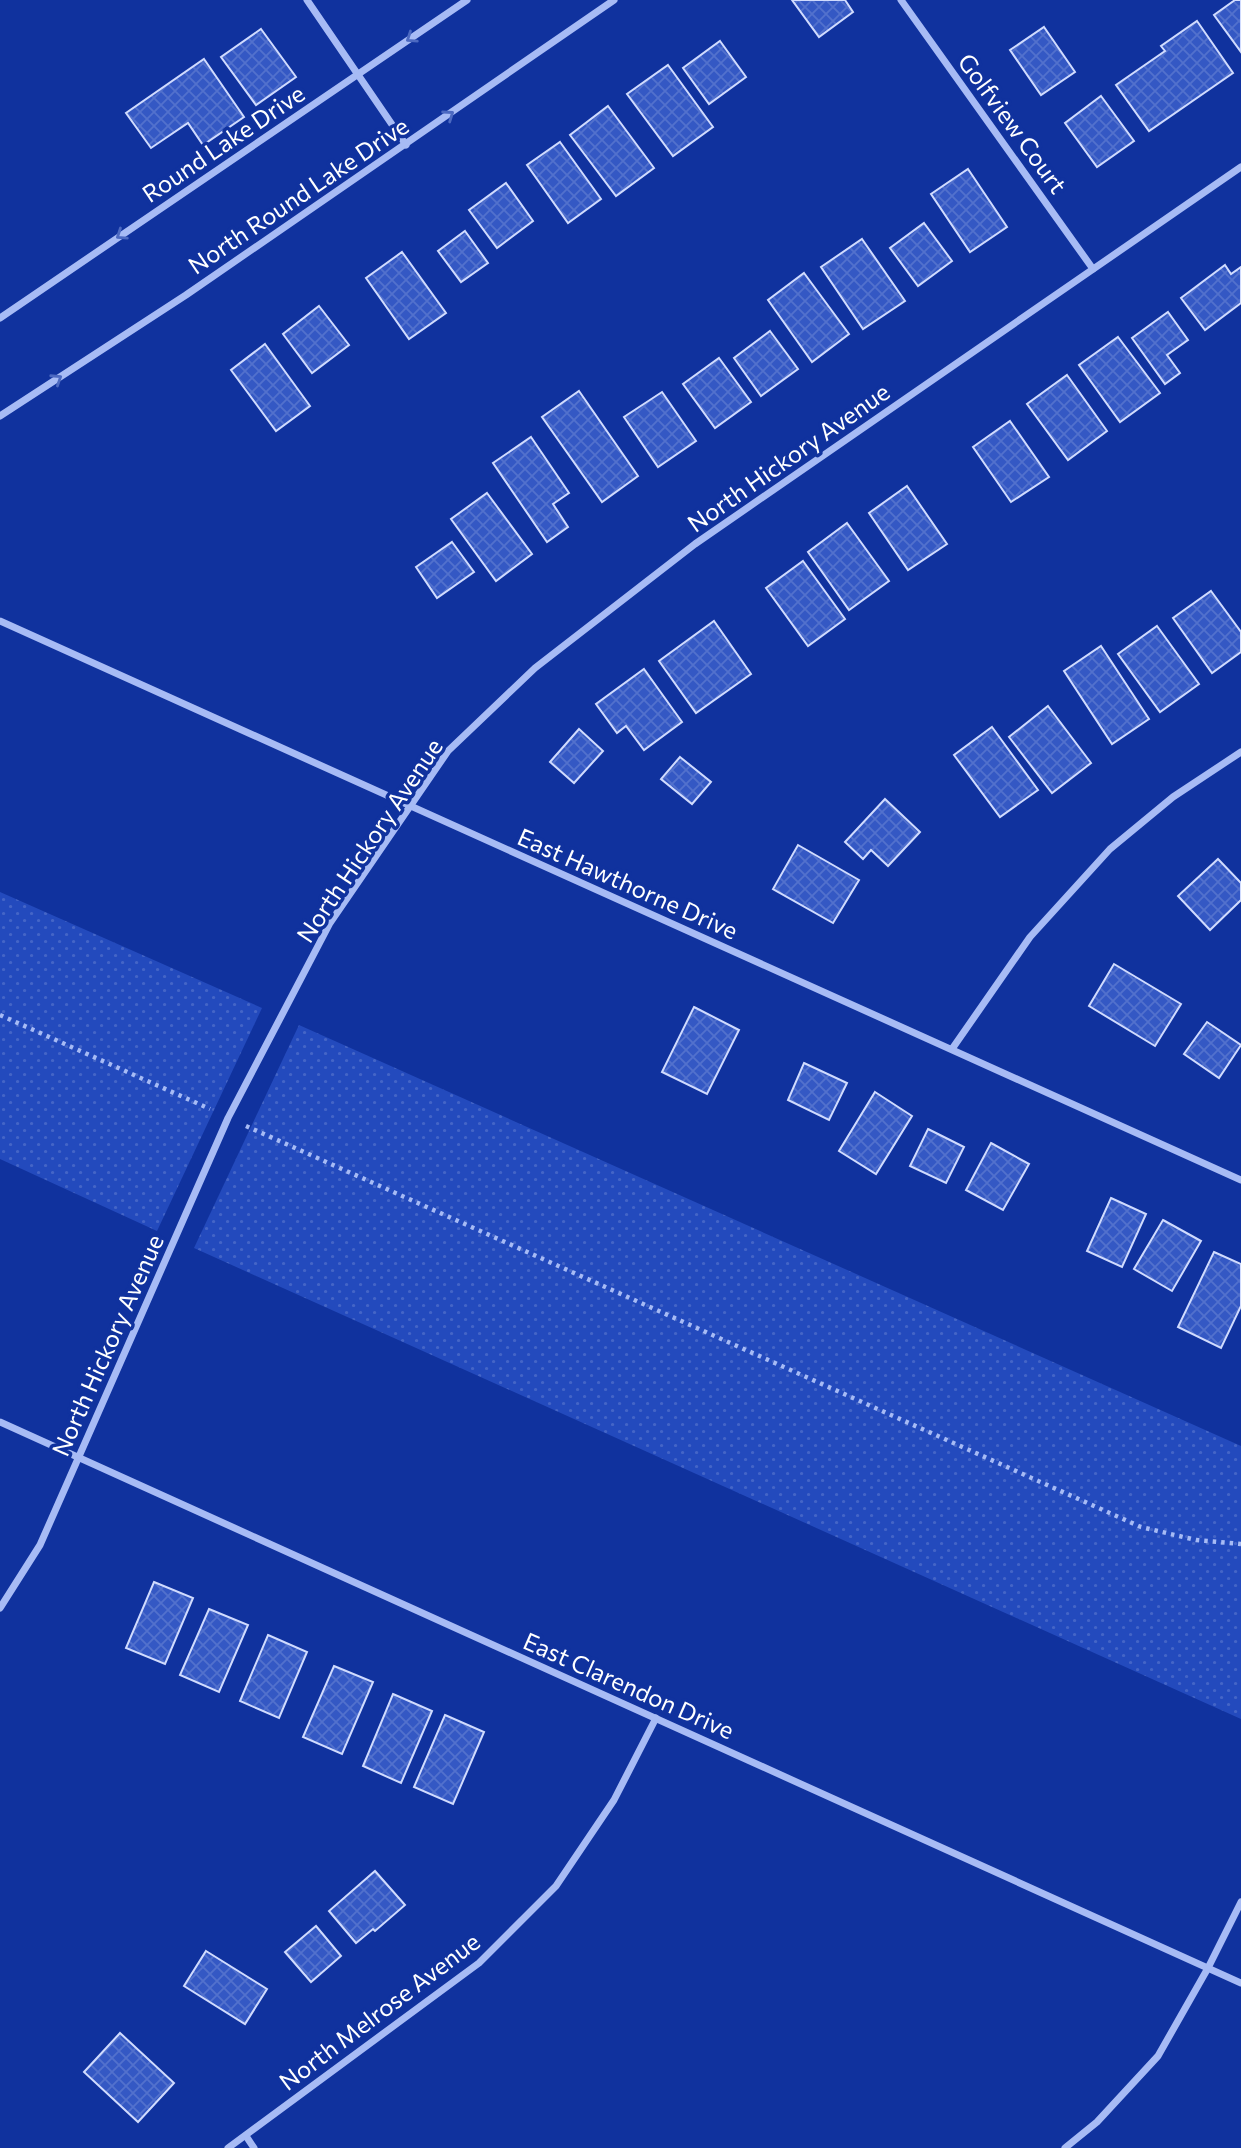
<svg xmlns="http://www.w3.org/2000/svg" width="1241" height="2148" font-family="Commissioner,sans-serif">
	<style>
		.grass { fill: url(#grass-dots) }
		.building { fill: url(#building-cross-hatch); stroke: #d0dbfe; stroke-width: 2 }
		.lines { fill: none; stroke-linecap: round; stroke-linejoin: round }
		.path { stroke: #a7bbf5; stroke-width: 4.5; stroke-dasharray: 3.5 5; stroke-linecap: butt }
		.minor { stroke: #a7bbf5; stroke-width: 7 }
		.oneway { stroke: #4c69c1 }
		.labels { text-anchor: middle; dominant-baseline: central; stroke-width: 7; stroke-linejoin: round; paint-order: stroke }
		.street-label { font-size: 24px; fill: #fff; stroke: #10329e }
	</style>
	<defs>
		<pattern id="grass-dots" width="8" height="8" patternUnits="userSpaceOnUse" patternTransform="scale(1.75)"><rect width="8" height="8" fill="#234abd"/><path d="M2 2h.1M6 6h.1" fill="none" stroke="#4465c7" stroke-width="1.8" stroke-linecap="round"/></pattern>
		<pattern id="building-cross-hatch" width="8" height="8" patternUnits="userSpaceOnUse" patternTransform="scale(1.75)"><rect width="8" height="8" fill="#3458c4"/><path d="M0 0l8 8M0 8l8-8" fill="none" stroke="#5271cd"/></pattern>
	</defs>
	<rect width="100%" height="100%" fill="#10329e"/>
	<g class="grass">
		<path d="M 0,892 L 262,1008 L 157,1231 L 0,1159 Z"/>
		<path d="M 299,1025 L 1241,1446 L 1241,1719 L 194,1248 Z"/>
	</g>
	<g class="building">
		<path d="M 792,0 L 845,0 L 853,12 L 819,37 Z"/>
		<path d="M 1235,0 L 1241,0 L 1241,52 L 1214,15 Z"/>
		<path d="M 1197,21 L 1233,73 L 1149,131 L 1116,85 L 1165,51 L 1161,46 Z"/>
		<path d="M 1044,27 L 1075,72 L 1041,95 L 1010,50 Z"/>
		<path d="M 261,29 L 296,77 L 256,105 L 221,57 Z"/>
		<path d="M 720,41 L 746,77 L 709,104 L 683,68 Z"/>
		<path d="M 204,59 L 244,117 L 203,145 L 188,123 L 151,148 L 126,113 Z"/>
		<path d="M 668,65 L 713,127 L 673,156 L 627,94 Z"/>
		<path d="M 1101,96 L 1134,141 L 1097,167 L 1065,123 Z"/>
		<path d="M 608,106 L 654,168 L 616,196 L 570,135 Z"/>
		<path d="M 560,142 L 601,199 L 568,223 L 527,165 Z"/>
		<path d="M 968,169 L 1007,227 L 970,252 L 931,194 Z"/>
		<path d="M 506,183 L 533,221 L 497,248 L 469,210 Z"/>
		<path d="M 924,223 L 952,261 L 918,286 L 890,248 Z"/>
		<path d="M 465,231 L 488,263 L 461,282 L 438,251 Z"/>
		<path d="M 862,239 L 905,301 L 863,329 L 821,267 Z"/>
		<path d="M 402,252 L 446,313 L 409,339 L 366,278 Z"/>
		<path d="M 1225,265 L 1231,274 L 1241,267 L 1241,303 L 1205,330 L 1181,298 Z"/>
		<path d="M 804,273 L 849,334 L 812,362 L 768,300 Z"/>
		<path d="M 319,306 L 349,345 L 312,373 L 283,334 Z"/>
		<path d="M 1168,312 L 1188,340 L 1167,355 L 1180,373 L 1165,384 L 1132,338 Z"/>
		<path d="M 770,331 L 798,369 L 761,396 L 734,358 Z"/>
		<path d="M 1118,337 L 1160,393 L 1120,422 L 1079,365 Z"/>
		<path d="M 265,344 L 310,406 L 276,431 L 231,370 Z"/>
		<path d="M 719,358 L 751,402 L 715,428 L 683,384 Z"/>
		<path d="M 1067,375 L 1107,431 L 1068,460 L 1027,404 Z"/>
		<path d="M 579,391 L 638,476 L 602,502 L 542,417 Z"/>
		<path d="M 662,392 L 696,441 L 658,467 L 624,417 Z"/>
		<path d="M 1010,421 L 1049,477 L 1011,502 L 973,447 Z"/>
		<path d="M 531,437 L 569,493 L 553,504 L 568,527 L 547,542 L 493,463 Z"/>
		<path d="M 907,486 L 947,544 L 908,570 L 869,513 Z"/>
		<path d="M 487,493 L 532,554 L 496,581 L 451,519 Z"/>
		<path d="M 847,523 L 889,581 L 849,610 L 808,552 Z"/>
		<path d="M 452,542 L 474,572 L 437,598 L 416,567 Z"/>
		<path d="M 803,561 L 845,619 L 808,646 L 766,588 Z"/>
		<path d="M 1211,591 L 1241,632 L 1241,652 L 1212,673 L 1173,618 Z"/>
		<path d="M 714,621 L 751,674 L 696,713 L 659,661 Z"/>
		<path d="M 1157,626 L 1199,684 L 1160,712 L 1118,654 Z"/>
		<path d="M 1101,646 L 1149,719 L 1112,744 L 1064,671 Z"/>
		<path d="M 644,669 L 682,722 L 644,750 L 626,726 L 617,733 L 596,704 Z"/>
		<path d="M 1048,706 L 1091,763 L 1052,793 L 1009,737 Z"/>
		<path d="M 992,727 L 1038,790 L 1000,817 L 954,755 Z"/>
		<path d="M 579,729 L 603,751 L 574,783 L 550,762 Z"/>
		<path d="M 680,757 L 711,782 L 692,804 L 661,779 Z"/>
		<path d="M 885,799 L 920,832 L 888,866 L 871,850 L 863,859 L 845,842 Z"/>
		<path d="M 798,845 L 859,880 L 833,923 L 773,889 Z"/>
		<path d="M 1218,859 L 1241,883 L 1241,900 L 1210,930 L 1178,896 Z"/>
		<path d="M 1114,964 L 1181,1004 L 1155,1046 L 1089,1006 Z"/>
		<path d="M 694,1007 L 739,1030 L 707,1094 L 662,1072 Z"/>
		<path d="M 1207,1022 L 1241,1045 L 1219,1078 L 1184,1054 Z"/>
		<path d="M 804,1063 L 847,1083 L 829,1120 L 788,1100 Z"/>
		<path d="M 875,1092 L 912,1116 L 876,1174 L 839,1151 Z"/>
		<path d="M 928,1129 L 964,1147 L 946,1183 L 910,1166 Z"/>
		<path d="M 991,1143 L 1029,1164 L 1003,1210 L 966,1190 Z"/>
		<path d="M 1111,1198 L 1146,1214 L 1122,1267 L 1087,1251 Z"/>
		<path d="M 1163,1220 L 1201,1241 L 1172,1291 L 1134,1269 Z"/>
		<path d="M 1214,1252 L 1241,1264 L 1241,1306 L 1221,1348 L 1178,1327 Z"/>
		<path d="M 154,1582 L 193,1598 L 165,1664 L 126,1648 Z"/>
		<path d="M 209,1609 L 248,1625 L 219,1692 L 180,1675 Z"/>
		<path d="M 268,1635 L 307,1652 L 279,1718 L 240,1701 Z"/>
		<path d="M 334,1666 L 373,1682 L 342,1754 L 303,1737 Z"/>
		<path d="M 393,1694 L 432,1711 L 401,1783 L 363,1766 Z"/>
		<path d="M 445,1715 L 484,1732 L 453,1804 L 414,1787 Z"/>
		<path d="M 375,1871 L 405,1905 L 375,1931 L 373,1929 L 356,1943 L 329,1911 Z"/>
		<path d="M 316,1926 L 341,1956 L 311,1982 L 285,1952 Z"/>
		<path d="M 206,1951 L 267,1989 L 245,2024 L 184,1986 Z"/>
		<path d="M 120,2033 L 174,2083 L 138,2122 L 84,2072 Z"/>
	</g>
	<g class="lines">
		<g class="path">
			<path d="M 0,1015 L 210,1109"/>
			<path d="M 246,1126 L 1141,1527 L 1196,1540 L 1241,1544"/>
		</g>
		<g class="minor">
			<path d="M 307,0 L 406,145"/>
			<path d="M 901,0 L 1093,269"/>
			<path d="M 0,318 L 467,0"/>
			<path d="M 0,416 L 186,295 L 614,0"/>
			<path d="M 0,621 L 1241,1180"/>
			<path d="M 952,1049 L 1030,937 L 1110,849 L 1173,797 L 1241,752"/>
			<path d="M 0,1422 L 1241,1983"/>
			<path d="M 0,1608 L 40,1545 L 228,1118 L 330,923 L 448,751 L 535,668 L 695,544 L 1241,167"/>
			<path d="M 246,2136 L 254,2148"/>
			<path d="M 228,2148 L 479,1963 L 556,1886 L 614,1800 L 656,1718"/>
			<path d="M 1065,2148 L 1097,2122 L 1158,2056 L 1208,1968 L 1241,1902"/>
		</g>
	</g>
	<defs><path id="oneway-chevron" d="M-2-3.5L2.5 0L-2 3.5" fill="none" stroke-width="1.6" stroke-linecap="round" stroke-linejoin="round" transform="scale(1.75)"/></defs>
	<g class="oneway">
		<use href="#oneway-chevron" transform="translate(411 38) rotate(146)"/>
		<use href="#oneway-chevron" transform="translate(449 115) rotate(-35)"/>
		<use href="#oneway-chevron" transform="translate(121 235) rotate(146)"/>
		<use href="#oneway-chevron" transform="translate(57 379) rotate(-33)"/>
	</g>
	<g class="labels">
		<g class="street-label">
			<text transform="translate(1013 123) rotate(54)">Golfview Court</text>
			<text transform="translate(223 143) rotate(-34)">Round Lake Drive</text>
			<text transform="translate(298 195) rotate(-34)">North Round Lake Drive</text>
			<text transform="translate(788 457) rotate(-35)">North Hickory Avenue</text>
			<text transform="translate(369 840) rotate(-56)">North Hickory Avenue</text>
			<text transform="translate(628 883) rotate(24)">East Hawthorne Drive</text>
			<text transform="translate(107 1345) rotate(-66)">North Hickory Avenue</text>
			<text transform="translate(629 1685) rotate(24)">East Clarendon Drive</text>
			<text transform="translate(379 2011) rotate(-37)">North Melrose Avenue</text>
		</g>
	</g>
</svg>
